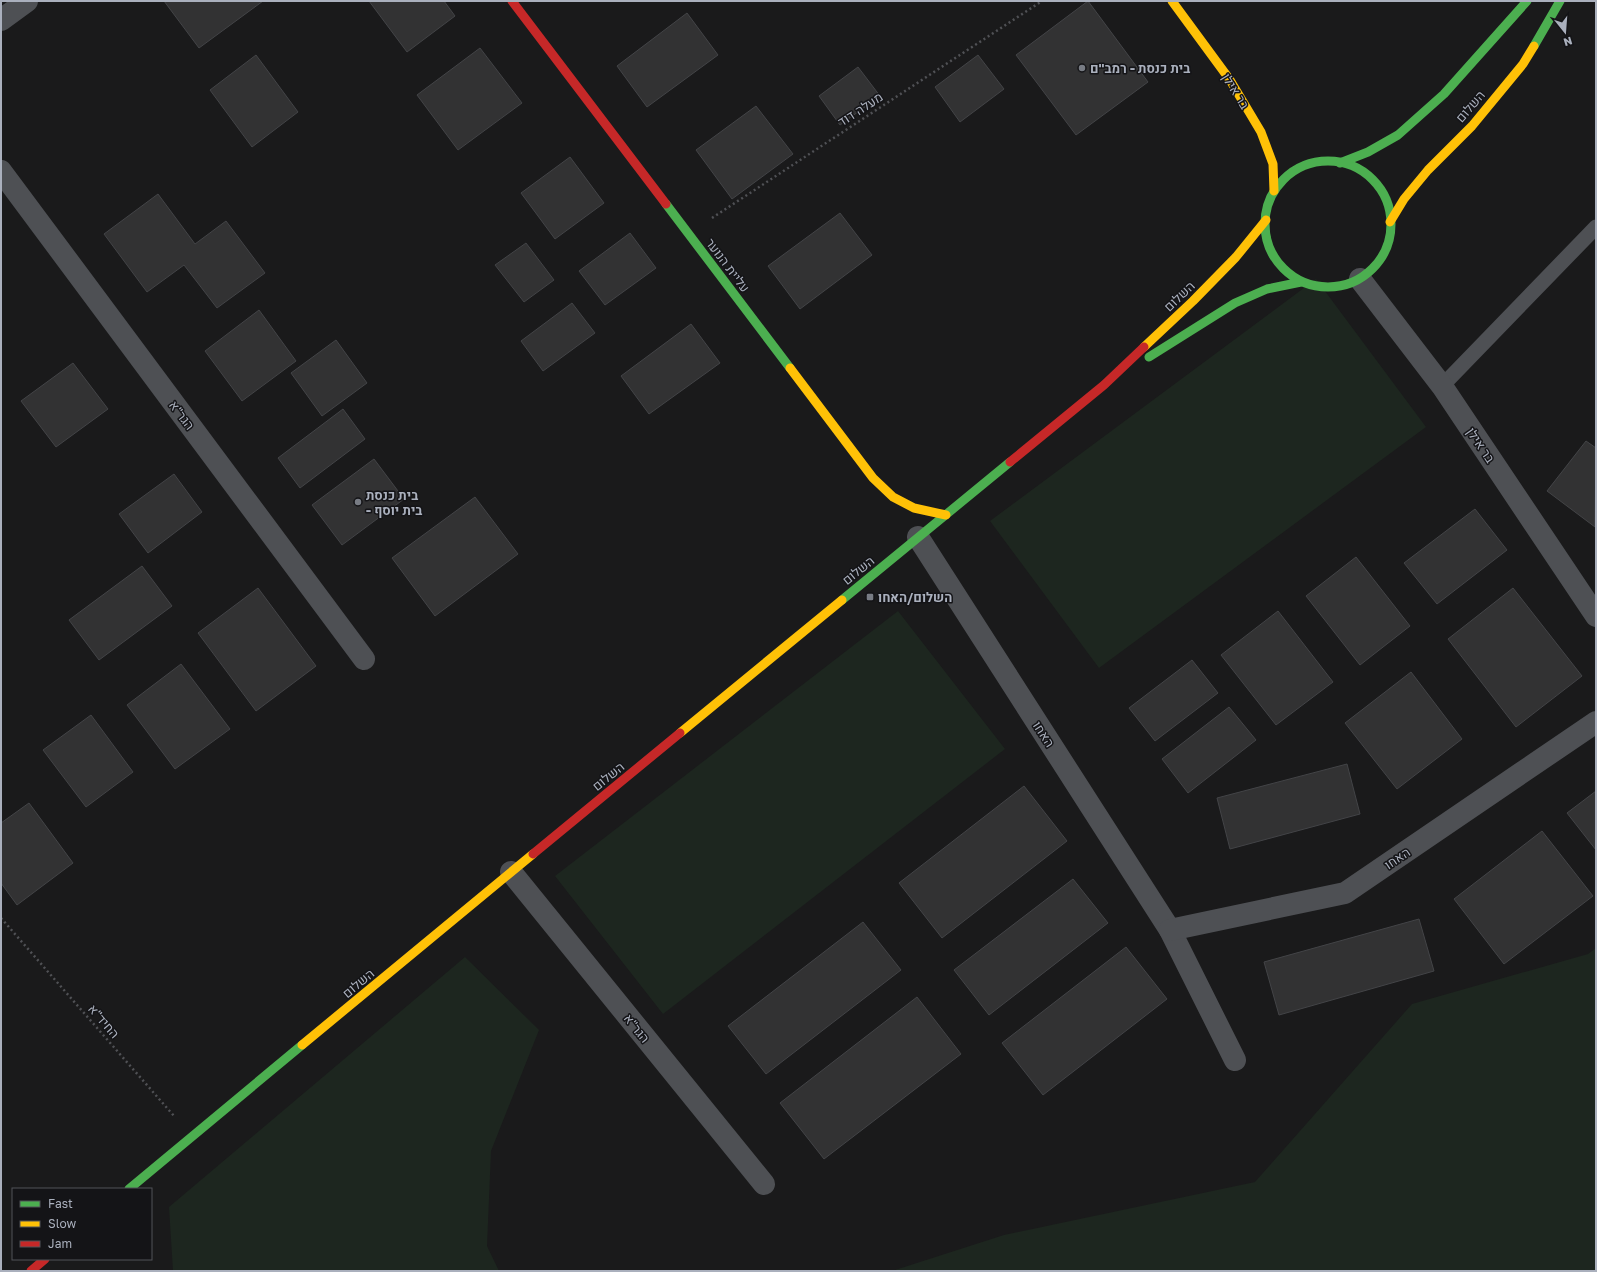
<svg xmlns="http://www.w3.org/2000/svg" width="1597" height="1272" font-family="'Golos Text',Heebo,sans-serif">
	<style>
		.green { fill: #1d261f }
		.building { fill: #323233; stroke: #434447 }
		.lines { fill: none; stroke-linecap: round; stroke-linejoin: round }
		.path { stroke: #505155; stroke-width: 2.5; stroke-dasharray: 2 3; stroke-linecap: butt }
		.lane { stroke: #4e5054; stroke-width: 15 }
		.street { stroke: #4e5054; stroke-width: 22 }
		.fast { stroke: #4caf50; stroke-width: 9 }
		.slow { stroke: #ffc107; stroke-width: 9 }
		.jam { stroke: #c62828; stroke-width: 9 }
		.poi-dot { fill: #787c84; stroke: #141417; stroke-width: 1.5 }
		.labels { text-anchor: middle; dominant-baseline: central; stroke-width: 3; stroke-linejoin: round; paint-order: stroke }
		.poi-label { font-size: 13px; font-weight: bold; fill: #aab0bd; stroke: #141417; text-anchor: start }
		.street-label { font-size: 13px; fill: #aab0bd; stroke: #141417 }
	</style>
	<rect width="100%" height="100%" fill="#1a1a1b"/>
	<g class="green">
		<path d="M 1316,279 L 1426,427 L 1099,668 L 990,521 Z"/>
		<path d="M 898,611 L 1005,749 L 663,1014 L 555,876 Z"/>
		<path d="M 1596,948 L 1596,1271 L 892,1271 L 1004,1235 L 1255,1182 L 1412,1004 L 1588,954 Z"/>
		<path d="M 465,957 L 539,1030 L 491,1151 L 487,1246 L 499,1271 L 173,1271 L 169,1207 Z"/>
	</g>
	<g class="building">
		<path d="M 164,1 L 263,1 L 199,48 Z"/>
		<path d="M 369,1 L 444,1 L 455,16 L 407,52 Z"/>
		<path d="M 1088,1 L 1148,82 L 1076,135 L 1016,55 Z"/>
		<path d="M 687,13 L 718,55 L 647,107 L 617,66 Z"/>
		<path d="M 480,48 L 522,103 L 458,150 L 417,95 Z"/>
		<path d="M 256,55 L 298,112 L 252,147 L 210,90 Z"/>
		<path d="M 978,55 L 1004,89 L 960,122 L 935,87 Z"/>
		<path d="M 858,67 L 880,96 L 840,125 L 819,96 Z"/>
		<path d="M 756,106 L 793,154 L 732,199 L 696,150 Z"/>
		<path d="M 570,157 L 604,203 L 555,239 L 521,193 Z"/>
		<path d="M 158,194 L 195,244 L 226,221 L 265,273 L 217,308 L 184,265 L 147,292 L 104,234 Z"/>
		<path d="M 840,213 L 872,255 L 800,309 L 768,266 Z"/>
		<path d="M 630,233 L 656,268 L 605,305 L 579,271 Z"/>
		<path d="M 526,243 L 554,280 L 524,302 L 495,265 Z"/>
		<path d="M 572,303 L 595,333 L 543,371 L 521,341 Z"/>
		<path d="M 259,310 L 296,361 L 242,401 L 205,351 Z"/>
		<path d="M 691,324 L 720,363 L 649,414 L 621,376 Z"/>
		<path d="M 336,340 L 367,383 L 322,416 L 291,373 Z"/>
		<path d="M 73,363 L 108,409 L 56,447 L 21,401 Z"/>
		<path d="M 343,409 L 365,439 L 300,488 L 278,458 Z"/>
		<path d="M 1586,441 L 1596,448 L 1595,527 L 1547,491 Z"/>
		<path d="M 374,459 L 404,499 L 342,545 L 312,505 Z"/>
		<path d="M 174,474 L 202,512 L 148,553 L 119,514 Z"/>
		<path d="M 475,497 L 518,554 L 435,616 L 392,558 Z"/>
		<path d="M 1475,509 L 1507,550 L 1437,604 L 1404,563 Z"/>
		<path d="M 1356,557 L 1410,626 L 1360,665 L 1306,596 Z"/>
		<path d="M 142,566 L 172,606 L 99,660 L 69,620 Z"/>
		<path d="M 258,588 L 316,666 L 256,711 L 198,633 Z"/>
		<path d="M 1513,588 L 1582,676 L 1516,727 L 1448,639 Z"/>
		<path d="M 1278,611 L 1333,682 L 1276,725 L 1221,655 Z"/>
		<path d="M 1192,660 L 1218,693 L 1155,741 L 1129,708 Z"/>
		<path d="M 181,664 L 230,729 L 175,769 L 127,705 Z"/>
		<path d="M 1411,672 L 1462,739 L 1397,789 L 1345,723 Z"/>
		<path d="M 1229,707 L 1256,740 L 1188,793 L 1162,759 Z"/>
		<path d="M 91,715 L 133,772 L 86,807 L 43,750 Z"/>
		<path d="M 1347,764 L 1360,814 L 1230,849 L 1217,798 Z"/>
		<path d="M 1024,786 L 1067,841 L 942,938 L 899,883 Z"/>
		<path d="M 1596,791 L 1596,850 L 1567,813 Z"/>
		<path d="M 29,803 L 73,863 L 17,905 L 1,883 L 1,823 Z"/>
		<path d="M 1542,831 L 1593,896 L 1504,964 L 1454,899 Z"/>
		<path d="M 1073,879 L 1108,923 L 989,1015 L 954,970 Z"/>
		<path d="M 1419,919 L 1434,971 L 1279,1015 L 1264,962 Z"/>
		<path d="M 863,922 L 901,970 L 766,1074 L 728,1026 Z"/>
		<path d="M 1126,947 L 1167,999 L 1043,1095 L 1002,1043 Z"/>
		<path d="M 917,997 L 961,1054 L 824,1159 L 780,1103 Z"/>
	</g>
	<g class="lines">
		<g class="path">
			<path d="M 712,218 L 1042,1"/>
			<path d="M 1,918 L 174,1116"/>
		</g>
		<path class="lane" d="M 1442,386 L 1596,227"/>
		<g class="street">
			<path d="M 1,20 L 27,1"/>
			<path d="M 1,171 L 364,659"/>
			<path d="M 1360,279 L 1442,386 L 1596,616"/>
			<path d="M 918,537 L 1170,930 L 1235,1060"/>
			<path d="M 511,872 L 764,1184"/>
			<path d="M 1170,930 L 1345,893 L 1596,722"/>
		</g>
		<g class="fast">
			<path d="M 1534,46 L 1560,1"/>
			<circle cx="1328" cy="224" r="63"/>
			<path d="M 1340,163 L 1368,152 L 1398,135 L 1444,94 L 1527,1"/>
			<path d="M 666,204 L 790,368"/>
			<path d="M 1149,357 L 1235,303 L 1267,289 L 1301,282"/>
			<path d="M 842,600 L 1010,462"/>
			<path d="M 129,1189 L 302,1045"/>
		</g>
		<g class="slow">
			<path d="M 1172,1 L 1230,80 L 1261,132 L 1273,164 L 1274,191"/>
			<path d="M 1390,222 L 1404,199 L 1428,170 L 1472,126 L 1523,64 L 1534,46"/>
			<path d="M 1144,347 L 1193,301 L 1236,257 L 1266,220"/>
			<path d="M 790,368 L 873,478 L 893,497 L 914,508 L 946,515"/>
			<path d="M 680,733 L 842,600"/>
			<path d="M 302,1045 L 533,854"/>
		</g>
		<g class="jam">
			<path d="M 512,1 L 666,204"/>
			<path d="M 1010,462 L 1104,385 L 1144,347"/>
			<path d="M 533,854 L 680,733"/>
			<path d="M 31,1271 L 45,1259"/>
		</g>
	</g>
	<g class="poi-dot">
		<circle cx="1082" cy="68" r="4"/>
		<circle cx="358" cy="502" r="4"/>
		<rect x="866" y="593" width="8" height="8" rx="2"/>
	</g>
	<g class="labels">
		<g class="poi-label">
			<text x="1090" y="68">בית כנסת - רמב"ם</text>
			<text x="366" y="495">בית כנסת<tspan x="366" dy="15">- בית יוסף</tspan></text>
			<text x="878" y="597">השלום/האחו</text>
		</g>
		<g class="street-label">
			<text transform="translate(1236 91) rotate(58)">בר אילן</text>
			<text transform="translate(1470 106) rotate(-49)">השלום</text>
			<text transform="translate(860 109) rotate(-33)">מעלה דוד</text>
			<text transform="translate(728 265) rotate(53)">עליית הנוער</text>
			<text transform="translate(1179 296) rotate(-44)">השלום</text>
			<text transform="translate(182 415) rotate(53)">הגר"א</text>
			<text transform="translate(1481 445) rotate(56)">בר אילן</text>
			<text transform="translate(858 570) rotate(-39)">השלום</text>
			<text transform="translate(1044 734) rotate(57)">האחו</text>
			<text transform="translate(608 776) rotate(-39)">השלום</text>
			<text transform="translate(1397 858) rotate(-34)">האחו</text>
			<text transform="translate(358 983) rotate(-40)">השלום</text>
			<text transform="translate(104 1021) rotate(49)">החיד"א</text>
			<text transform="translate(637 1028) rotate(51)">הגר"א</text>
		</g>
	</g>
	<rect width="1597" height="1272" fill="none" stroke="#aab0bd" stroke-width="4"/>
	<rect x="12" y="1188" width="140" height="72" fill="#141417" stroke="#505259"/>
	<rect x="20" y="1201" width="20" height="6" fill="#4caf50" stroke="#505259"/>
	<text x="48" y="1208" font-size="12" fill="#aab0bd">Fast</text>
	<rect x="20" y="1221" width="20" height="6" fill="#ffc107" stroke="#505259"/>
	<text x="48" y="1228" font-size="12" fill="#aab0bd">Slow</text>
	<rect x="20" y="1241" width="20" height="6" fill="#c62828" stroke="#505259"/>
	<text x="48" y="1248" font-size="12" fill="#aab0bd">Jam</text>
	<g transform="translate(1565 32) rotate(163)" stroke="#141417" stroke-width="3" paint-order="stroke">
	<path d="M0-3L7 15L0 10L-7 15Z" fill="#aab0bd"/>
	<text y="-6" font-size="11" font-weight="bold" text-anchor="middle" fill="#aab0bd">N</text>
	</g>
</svg>
